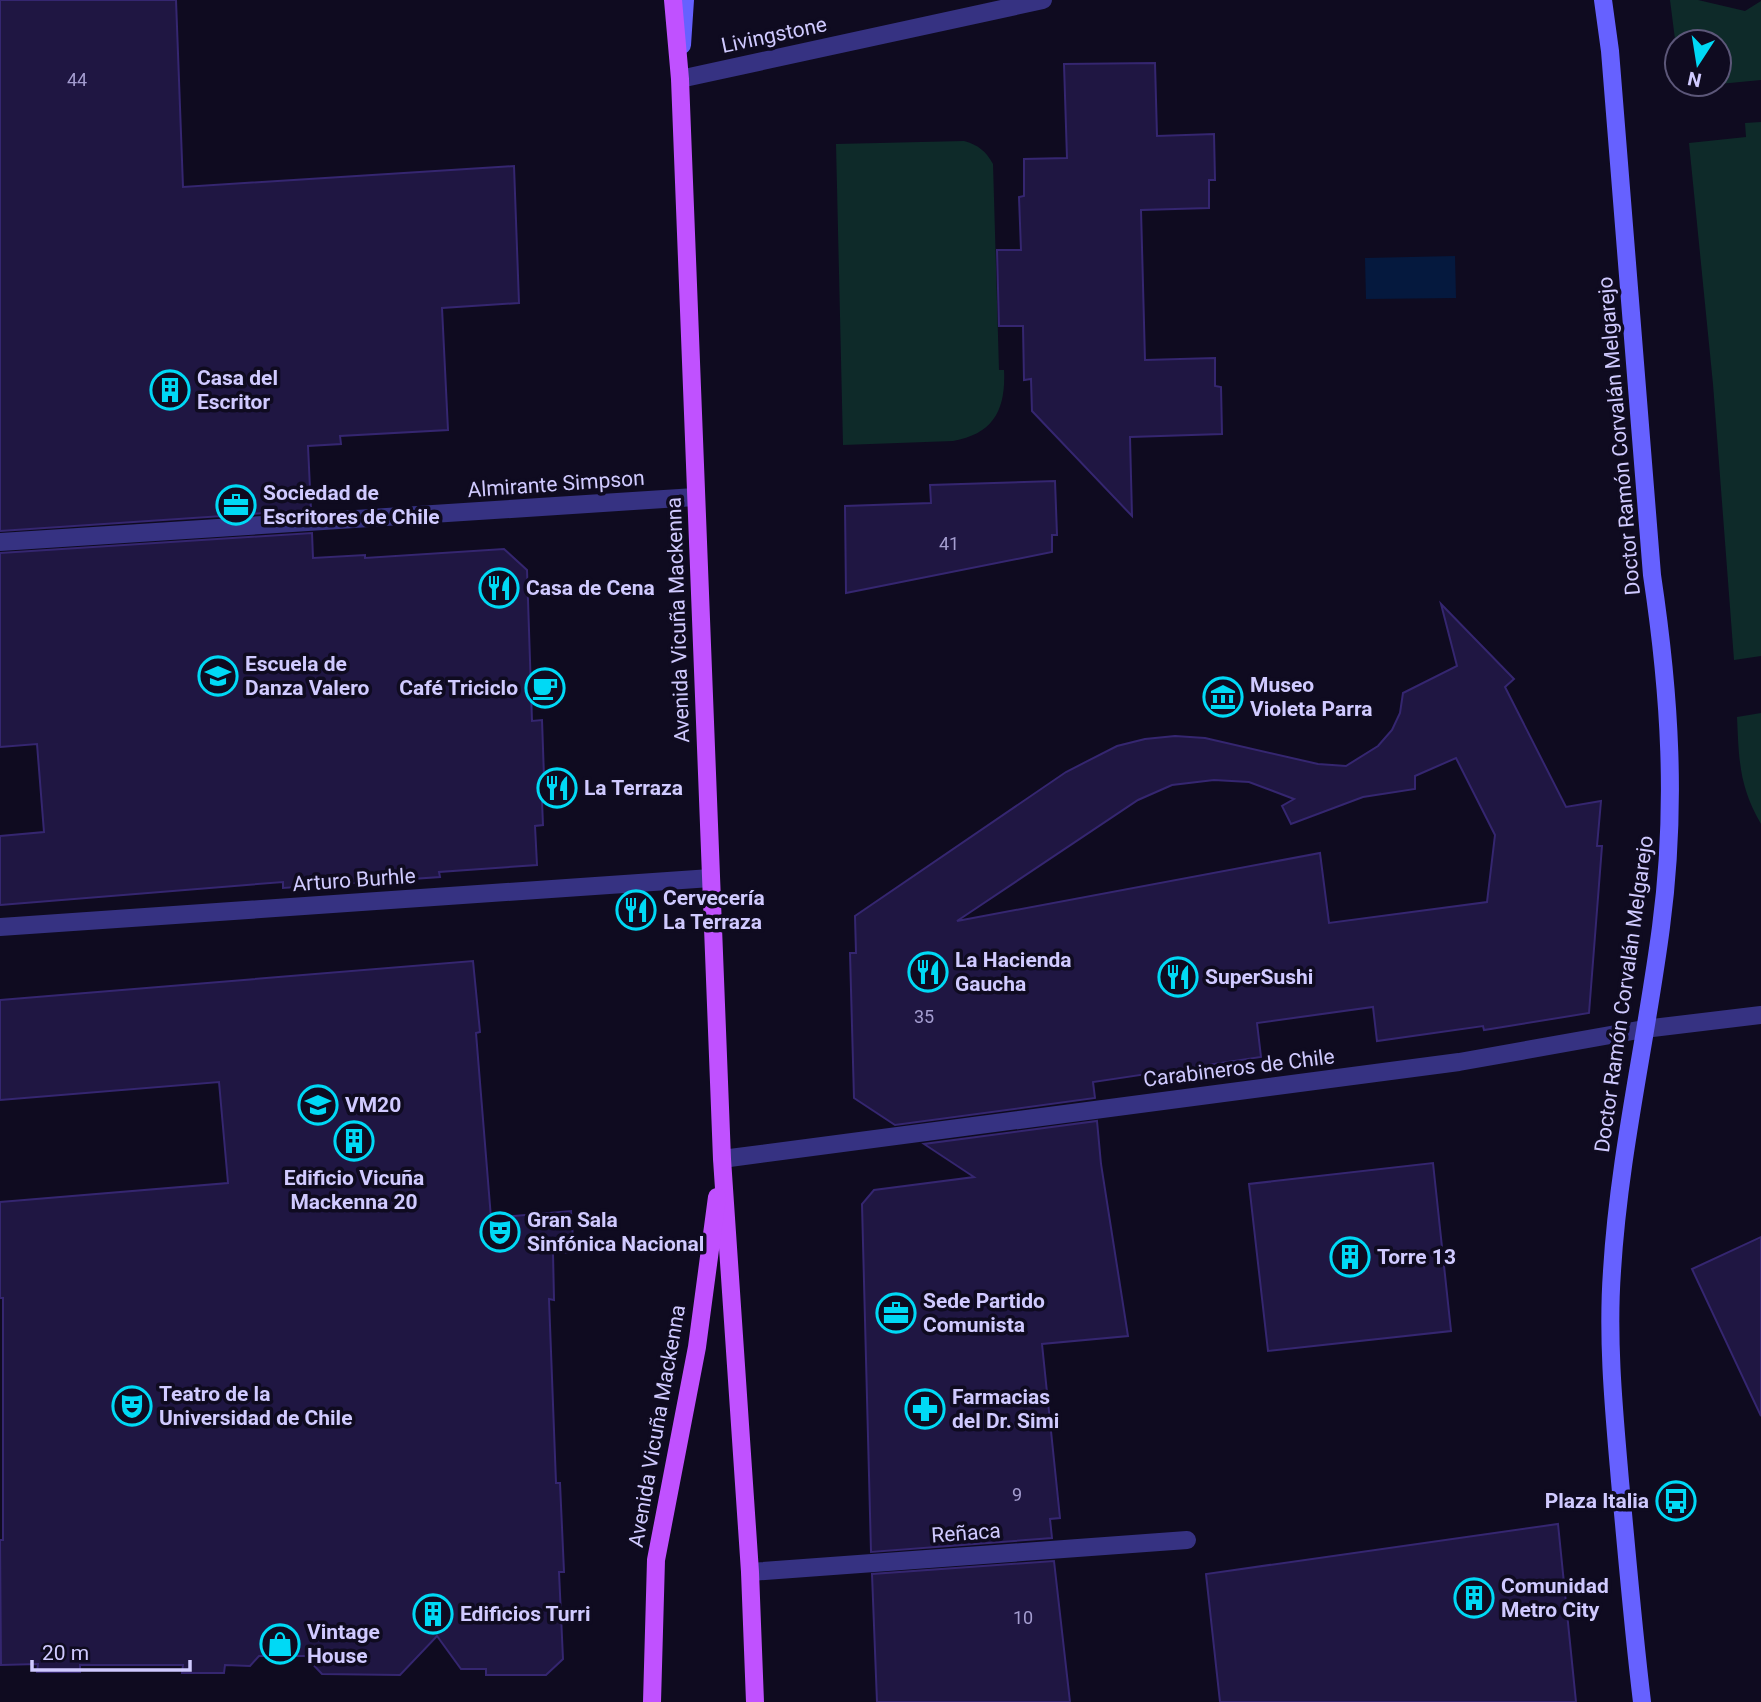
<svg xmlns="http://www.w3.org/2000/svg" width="1761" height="1702" font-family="Roboto,sans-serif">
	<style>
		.green { fill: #0e2a29 }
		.water { fill: #05193e }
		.building { fill: #1f1642; stroke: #352670; stroke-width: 2; fill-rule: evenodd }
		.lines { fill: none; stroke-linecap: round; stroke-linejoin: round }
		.minor { stroke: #363282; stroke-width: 18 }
		.secondary { stroke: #6661ff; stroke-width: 18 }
		.primary { stroke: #c051ff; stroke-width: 18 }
		.labels { text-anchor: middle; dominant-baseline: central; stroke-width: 7; stroke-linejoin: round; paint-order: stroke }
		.number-label { font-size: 18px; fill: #a49dd0 }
		.street-label { font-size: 21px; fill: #d0caff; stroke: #0f0b20 }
		.poi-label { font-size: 21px; font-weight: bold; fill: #d0caff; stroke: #0f0b20; text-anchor: start }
	</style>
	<rect width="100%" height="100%" fill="#0f0b20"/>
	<g class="green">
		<path d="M 1670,0 L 1698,0 L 1745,11 L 1761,1 L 1761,80 L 1719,84 L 1719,42 L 1677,42 L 1677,55 Z"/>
		<path d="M 1761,122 L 1761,656 L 1734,660 L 1713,384 L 1689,143 L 1746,137 L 1745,123 Z"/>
		<path d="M 964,141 C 978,145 986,151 993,164 L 999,370 L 1004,370 C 1006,409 994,434 953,441 L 843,445 L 836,144 Z"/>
		<path d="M 1761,713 L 1761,824 C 1739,786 1739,760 1737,717 Z"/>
	</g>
	<path class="water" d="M 1455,256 L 1456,298 L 1366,299 L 1365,258 Z"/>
	<g class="building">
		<path d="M 0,0 L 176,0 L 183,187 L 514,166 L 519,303 L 442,308 L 448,430 L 340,436 L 341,444 L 308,446 L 311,510 L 0,531 Z"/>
		<path d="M 1155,63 L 1157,136 L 1214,134 L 1215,180 L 1209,180 L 1209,208 L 1141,210 L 1145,360 L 1215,358 L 1215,386 L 1221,387 L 1222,434 L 1130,437 L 1132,516 L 1032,411 L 1031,379 L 1024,380 L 1023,326 L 999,326 L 997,250 L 1021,250 L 1019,197 L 1024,196 L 1024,159 L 1067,158 L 1064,64 Z"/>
		<path d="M 1055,481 L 1057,535 L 1052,535 L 1052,552 L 846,593 L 845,506 L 931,503 L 930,485 Z"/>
		<path d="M 312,533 L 313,558 L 365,555 L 365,558 L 504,549 L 527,570 L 532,721 L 542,720 L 544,777 L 541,777 L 543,825 L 535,826 L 537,865 L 439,872 L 440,877 L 283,888 L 283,882 L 0,905 L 0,836 L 44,832 L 37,744 L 0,747 L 0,553 Z"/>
		<path d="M 1441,604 L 1514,679 L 1505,687 L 1566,807 L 1601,801 L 1597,846 L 1602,846 L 1589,1013 L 1484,1030 L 1483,1026 L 1377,1041 L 1373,1007 L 1257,1023 L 1261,1057 L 1093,1082 L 1095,1098 L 895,1125 L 854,1098 L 850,953 L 856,953 L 855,916 L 1066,772 L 1117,746 L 1145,739 L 1175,736 L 1205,738 L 1318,764 L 1346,766 L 1378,746 L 1392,730 L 1400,713 L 1403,693 L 1457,666 ZM 1456,758 L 1495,835 L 1487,902 L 1329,923 L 1320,853 L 957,921 L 1138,800 L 1172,785 L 1214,780 L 1249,782 L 1294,799 L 1282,806 L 1291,824 L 1363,797 L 1415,789 L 1415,776 Z"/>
		<path d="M 473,961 L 480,1032 L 476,1033 L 491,1218 L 571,1211 L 574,1252 L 553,1253 L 554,1300 L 549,1299 L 556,1483 L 560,1483 L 564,1572 L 559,1572 L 563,1659 L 546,1675 L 486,1675 L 486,1669 L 461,1669 L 437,1636 L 400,1675 L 322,1674 L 305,1656 L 259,1656 L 250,1666 L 225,1665 L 224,1673 L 182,1673 L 183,1665 L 80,1665 L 80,1672 L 37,1672 L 38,1664 L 1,1665 L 0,1540 L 3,1540 L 3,1298 L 0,1298 L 0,1202 L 228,1183 L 219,1082 L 0,1100 L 0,1000 Z"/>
		<path d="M 1097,1121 L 1101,1164 L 1128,1336 L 1042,1344 L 1060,1518 L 1050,1519 L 1052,1538 L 871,1552 L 862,1204 L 874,1190 L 974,1177 L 924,1144 Z"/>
		<path d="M 1433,1163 L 1451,1331 L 1268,1351 L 1249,1184 Z"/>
		<path d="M 1761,1237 L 1761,1416 L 1692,1269 Z"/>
		<path d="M 1558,1524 L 1576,1702 L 1220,1702 L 1206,1574 Z"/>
		<path d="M 1054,1561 L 1070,1702 L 877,1702 L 872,1574 Z"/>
	</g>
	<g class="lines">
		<g class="minor">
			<path d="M 680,79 L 1043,0"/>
			<path d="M 0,542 L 695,497"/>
			<path d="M 0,927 L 711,878"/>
			<path d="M 722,1159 L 1459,1062 L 1644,1029 L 1761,1015"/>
			<path d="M 750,1572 L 1187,1540"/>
		</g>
		<g class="secondary">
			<path d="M 1603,0 L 1610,51 L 1652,575 C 1670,695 1677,807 1661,927 C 1646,1042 1619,1155 1612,1271 C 1607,1341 1614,1411 1620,1481 C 1627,1555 1633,1628 1642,1702"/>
			<path d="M 682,45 L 685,0"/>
		</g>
		<g class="primary">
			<path d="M 673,0 L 680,79 L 722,1159 L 750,1572 L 755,1702"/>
			<path d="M 652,1702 L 656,1560 L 697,1347 L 717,1197"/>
		</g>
	</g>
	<defs>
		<g id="building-ring" transform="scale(2.0125)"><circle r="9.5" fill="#0f0b20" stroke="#00d9f5" stroke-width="1.5"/><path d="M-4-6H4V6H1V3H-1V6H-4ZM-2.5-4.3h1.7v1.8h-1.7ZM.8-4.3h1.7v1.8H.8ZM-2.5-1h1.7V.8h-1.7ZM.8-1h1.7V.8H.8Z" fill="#00d9f5"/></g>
		<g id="office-ring" transform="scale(2.0125)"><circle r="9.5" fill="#0f0b20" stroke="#00d9f5" stroke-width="1.5"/><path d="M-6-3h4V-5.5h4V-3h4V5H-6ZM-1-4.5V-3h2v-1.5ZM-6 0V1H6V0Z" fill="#00d9f5"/></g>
		<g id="restaurant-ring" transform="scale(2.0125)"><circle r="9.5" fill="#0f0b20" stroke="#00d9f5" stroke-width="1.5"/><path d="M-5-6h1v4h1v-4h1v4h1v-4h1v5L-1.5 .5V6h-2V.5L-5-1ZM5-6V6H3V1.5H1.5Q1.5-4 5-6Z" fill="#00d9f5"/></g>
		<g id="university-ring" transform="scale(2.0125)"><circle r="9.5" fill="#0f0b20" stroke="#00d9f5" stroke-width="1.5"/><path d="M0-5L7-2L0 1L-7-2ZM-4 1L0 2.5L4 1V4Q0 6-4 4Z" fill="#00d9f5"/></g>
		<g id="cafe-ring" transform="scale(2.0125)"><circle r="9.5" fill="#0f0b20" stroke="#00d9f5" stroke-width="1.5"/><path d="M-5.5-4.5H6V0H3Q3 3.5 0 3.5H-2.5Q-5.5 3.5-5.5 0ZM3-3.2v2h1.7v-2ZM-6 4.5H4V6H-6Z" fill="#00d9f5"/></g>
		<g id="museum-ring" transform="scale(2.0125)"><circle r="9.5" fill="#0f0b20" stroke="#00d9f5" stroke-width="1.5"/><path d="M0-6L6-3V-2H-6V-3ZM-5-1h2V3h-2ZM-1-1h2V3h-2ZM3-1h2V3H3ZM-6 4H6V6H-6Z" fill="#00d9f5"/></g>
		<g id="theatre-ring" transform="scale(2.0125)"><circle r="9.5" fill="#0f0b20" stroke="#00d9f5" stroke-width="1.5"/><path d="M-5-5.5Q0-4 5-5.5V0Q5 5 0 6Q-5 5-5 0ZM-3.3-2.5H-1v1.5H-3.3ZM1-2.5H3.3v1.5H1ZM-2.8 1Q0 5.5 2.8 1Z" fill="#00d9f5"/></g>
		<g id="pharmacy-ring" transform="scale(2.0125)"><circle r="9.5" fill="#0f0b20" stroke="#00d9f5" stroke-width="1.5"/><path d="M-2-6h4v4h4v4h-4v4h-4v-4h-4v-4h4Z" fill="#00d9f5"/></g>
		<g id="bus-ring" transform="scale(2.0125)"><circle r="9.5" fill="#0f0b20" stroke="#00d9f5" stroke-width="1.5"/><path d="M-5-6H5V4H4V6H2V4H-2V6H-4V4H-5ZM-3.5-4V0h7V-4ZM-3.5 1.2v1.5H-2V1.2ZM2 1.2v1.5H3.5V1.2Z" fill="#00d9f5"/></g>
		<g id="shop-ring" transform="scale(2.0125)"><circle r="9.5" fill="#0f0b20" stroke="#00d9f5" stroke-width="1.5"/><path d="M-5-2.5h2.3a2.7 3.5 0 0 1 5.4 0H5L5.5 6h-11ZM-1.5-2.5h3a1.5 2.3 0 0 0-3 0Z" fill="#00d9f5"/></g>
	</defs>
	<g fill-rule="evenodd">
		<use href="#building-ring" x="170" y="390"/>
		<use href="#office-ring" x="236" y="505"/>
		<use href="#restaurant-ring" x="499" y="588"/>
		<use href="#university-ring" x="218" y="676"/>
		<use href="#cafe-ring" x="545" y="688"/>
		<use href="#museum-ring" x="1223" y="697"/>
		<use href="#restaurant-ring" x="557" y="788"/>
		<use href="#restaurant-ring" x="636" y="910"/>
		<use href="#restaurant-ring" x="928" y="972"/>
		<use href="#restaurant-ring" x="1178" y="977"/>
		<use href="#university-ring" x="318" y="1105"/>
		<use href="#building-ring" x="354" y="1141"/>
		<use href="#theatre-ring" x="500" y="1232"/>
		<use href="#building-ring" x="1350" y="1257"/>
		<use href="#office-ring" x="896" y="1313"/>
		<use href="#theatre-ring" x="132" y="1406"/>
		<use href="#pharmacy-ring" x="925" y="1409"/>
		<use href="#bus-ring" x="1676" y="1501"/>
		<use href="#building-ring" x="1474" y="1598"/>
		<use href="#building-ring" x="433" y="1614"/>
		<use href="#shop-ring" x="280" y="1644"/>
	</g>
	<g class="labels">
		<g class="number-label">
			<text x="77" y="79">44</text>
			<text x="949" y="543">41</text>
			<text x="924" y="1016">35</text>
			<text x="1017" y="1494">9</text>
			<text x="1023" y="1617">10</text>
		</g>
		<g class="street-label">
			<text transform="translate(774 35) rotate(-12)">Livingstone</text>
			<text transform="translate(1619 436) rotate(-95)">Doctor Ramón Corvalán Melgarejo</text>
			<text transform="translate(556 484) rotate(-4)">Almirante Simpson</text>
			<text transform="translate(678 620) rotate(-92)">Avenida Vicuña Mackenna</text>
			<text transform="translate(354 880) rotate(-4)">Arturo Burhle</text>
			<text transform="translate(1624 994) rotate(-82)">Doctor Ramón Corvalán Melgarejo</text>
			<text transform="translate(1239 1068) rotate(-7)">Carabineros de Chile</text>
			<text transform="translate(657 1426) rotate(-80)">Avenida Vicuña Mackenna</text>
			<text transform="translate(966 1533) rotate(-4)">Reñaca</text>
		</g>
		<g class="poi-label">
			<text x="197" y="378">Casa del<tspan x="197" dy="24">Escritor</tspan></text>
			<text x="263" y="493">Sociedad de<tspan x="263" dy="24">Escritores de Chile</tspan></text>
			<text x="526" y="588">Casa de Cena</text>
			<text x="245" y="664">Escuela de<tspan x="245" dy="24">Danza Valero</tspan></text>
			<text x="1250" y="685">Museo<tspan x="1250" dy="24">Violeta Parra</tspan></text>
			<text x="518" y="688" text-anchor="end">Café Triciclo</text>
			<text x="584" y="788">La Terraza</text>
			<text x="663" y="898">Cervecería<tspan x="663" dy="24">La Terraza</tspan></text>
			<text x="955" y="960">La Hacienda<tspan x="955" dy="24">Gaucha</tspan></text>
			<text x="1205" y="977">SuperSushi</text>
			<text x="345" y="1105">VM20</text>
			<text x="354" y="1178" text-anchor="middle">Edificio Vicuña<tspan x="354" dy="24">Mackenna 20</tspan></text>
			<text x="527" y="1220">Gran Sala<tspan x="527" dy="24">Sinfónica Nacional</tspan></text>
			<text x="1377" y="1257">Torre 13</text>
			<text x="923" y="1301">Sede Partido<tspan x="923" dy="24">Comunista</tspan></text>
			<text x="159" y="1394">Teatro de la<tspan x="159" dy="24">Universidad de Chile</tspan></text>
			<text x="952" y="1397">Farmacias<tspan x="952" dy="24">del Dr. Simi</tspan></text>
			<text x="1649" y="1501" text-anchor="end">Plaza Italia</text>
			<text x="1501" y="1586">Comunidad<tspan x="1501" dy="24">Metro City</tspan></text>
			<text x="460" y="1614">Edificios Turri</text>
			<text x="307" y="1632">Vintage<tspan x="307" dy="24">House</tspan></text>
		</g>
	</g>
	<g transform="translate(1698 63) rotate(192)"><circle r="33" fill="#0f0b20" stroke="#5c5779" stroke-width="2"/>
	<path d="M0-5L12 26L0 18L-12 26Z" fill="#00d9f5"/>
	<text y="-10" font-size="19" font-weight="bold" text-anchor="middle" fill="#d0caff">N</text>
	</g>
	<path d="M32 1660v10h158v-10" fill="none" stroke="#d0caff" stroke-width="3.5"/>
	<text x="42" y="1660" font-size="21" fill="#d0caff" stroke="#0f0b20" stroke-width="5" paint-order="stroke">20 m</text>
</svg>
